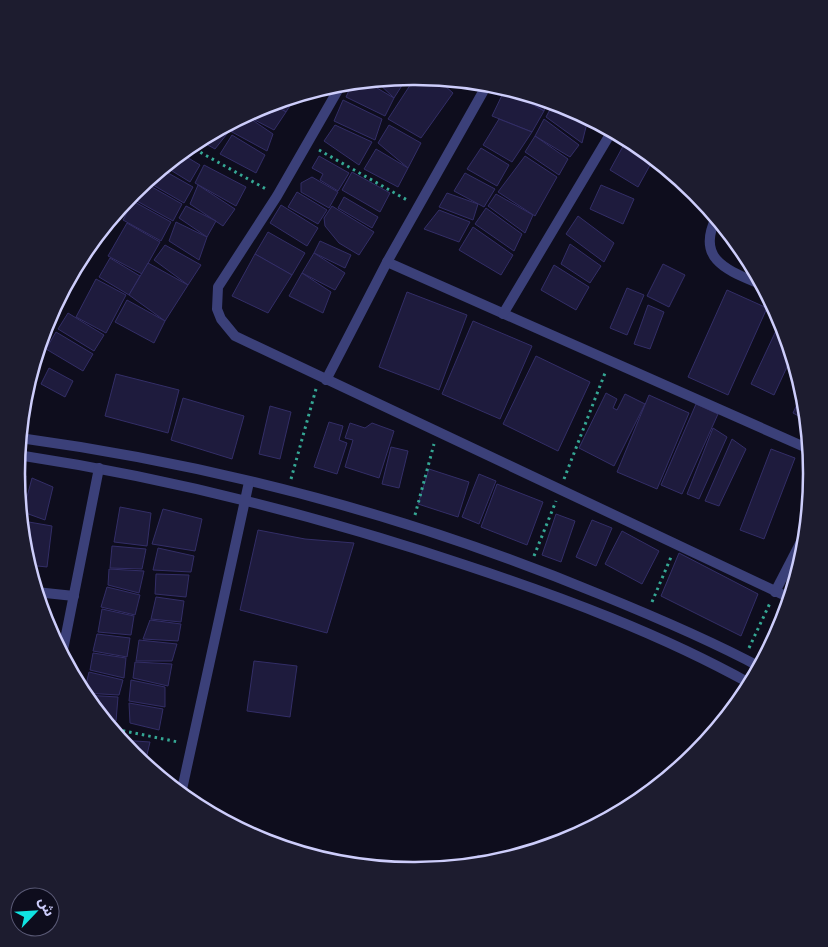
<svg xmlns="http://www.w3.org/2000/svg" width="828" height="947" font-family="'Titillium Web','Noto Sans Arabic',sans-serif">
	<style>
		.building { fill: #1e1b3d; stroke: #332e67 }
		.lines { fill: none; stroke-linecap: round; stroke-linejoin: round }
		.path { stroke: #35a794; stroke-width: 3; stroke-dasharray: 2.5 4; stroke-linecap: butt }
		.minor { stroke: #3b4079; stroke-width: 10 }
		.rim { fill: none; stroke: #cdcdfb; stroke-width: 2.5 }
	</style>
	<rect width="100%" height="100%" fill="#0e0d1d"/>
	<g class="building">
		<path d="M 408,76 L 394,98 L 375,80 Z"/>
		<path d="M 416,76 L 436,78 L 453,93 L 421,138 L 388,119 Z"/>
		<path d="M 443,79 L 458,80 L 454,87 Z"/>
		<path d="M 365,81 L 394,98 L 385,116 L 346,97 L 353,82 Z"/>
		<path d="M 506,88 L 548,101 L 544,111 Z"/>
		<path d="M 505,89 L 544,111 L 532,132 L 492,116 Z"/>
		<path d="M 296,96 L 286,112 L 271,103 Z"/>
		<path d="M 343,100 L 382,119 L 375,140 L 334,121 Z"/>
		<path d="M 554,102 L 566,106 L 588,119 L 582,143 L 546,117 Z"/>
		<path d="M 271,103 L 286,112 L 274,130 L 245,115 Z"/>
		<path d="M 245,115 L 273,134 L 267,151 L 232,132 Z"/>
		<path d="M 240,118 L 232,132 L 223,127 Z"/>
		<path d="M 499,119 L 532,132 L 512,162 L 483,145 Z"/>
		<path d="M 544,119 L 579,145 L 570,157 L 535,136 Z"/>
		<path d="M 335,125 L 372,142 L 359,165 L 324,141 Z"/>
		<path d="M 389,125 L 421,143 L 408,168 L 378,143 Z"/>
		<path d="M 224,126 L 230,130 L 215,149 L 199,140 Z"/>
		<path d="M 232,135 L 265,155 L 256,173 L 220,154 Z"/>
		<path d="M 535,136 L 568,159 L 559,175 L 525,152 Z"/>
		<path d="M 627,139 L 654,158 L 638,187 L 610,170 Z"/>
		<path d="M 481,148 L 509,165 L 497,186 L 467,169 Z"/>
		<path d="M 376,149 L 408,168 L 398,187 L 364,169 Z"/>
		<path d="M 180,153 L 200,165 L 190,182 L 164,166 Z"/>
		<path d="M 319,156 L 349,173 L 338,191 L 320,180 L 323,174 L 312,168 Z"/>
		<path d="M 525,156 L 557,177 L 535,216 L 498,192 Z"/>
		<path d="M 204,165 L 246,187 L 236,206 L 195,183 Z"/>
		<path d="M 662,165 L 694,191 L 658,170 Z"/>
		<path d="M 161,169 L 193,187 L 184,203 L 146,181 Z"/>
		<path d="M 352,172 L 390,193 L 380,212 L 342,190 Z"/>
		<path d="M 465,173 L 495,189 L 484,207 L 454,191 Z"/>
		<path d="M 312,177 L 338,192 L 329,208 L 301,192 L 301,183 Z"/>
		<path d="M 145,183 L 182,204 L 173,221 L 135,200 Z"/>
		<path d="M 198,185 L 235,209 L 223,226 L 190,204 Z"/>
		<path d="M 601,185 L 634,199 L 623,224 L 590,209 Z"/>
		<path d="M 297,192 L 327,210 L 318,224 L 288,207 Z"/>
		<path d="M 447,193 L 478,204 L 473,220 L 439,207 Z"/>
		<path d="M 496,194 L 533,215 L 525,233 L 488,206 Z"/>
		<path d="M 344,197 L 378,217 L 372,228 L 338,208 Z"/>
		<path d="M 133,201 L 171,222 L 161,241 L 123,220 Z"/>
		<path d="M 281,205 L 318,228 L 307,246 L 270,223 Z"/>
		<path d="M 186,206 L 216,221 L 207,237 L 179,218 Z"/>
		<path d="M 332,206 L 374,232 L 359,255 L 339,243 L 325,226 L 324,218 Z"/>
		<path d="M 486,208 L 522,234 L 514,251 L 475,224 Z"/>
		<path d="M 439,210 L 470,222 L 459,242 L 424,229 Z"/>
		<path d="M 578,216 L 614,243 L 604,262 L 566,234 Z"/>
		<path d="M 176,222 L 207,237 L 199,260 L 169,241 Z"/>
		<path d="M 127,223 L 160,242 L 142,274 L 108,256 Z"/>
		<path d="M 473,227 L 513,255 L 501,275 L 459,250 Z"/>
		<path d="M 268,232 L 305,253 L 292,275 L 255,254 Z"/>
		<path d="M 320,241 L 351,255 L 345,268 L 314,253 Z"/>
		<path d="M 570,244 L 601,266 L 590,283 L 561,264 Z"/>
		<path d="M 165,245 L 201,265 L 188,285 L 154,260 Z"/>
		<path d="M 314,253 L 345,273 L 335,290 L 302,273 Z"/>
		<path d="M 255,254 L 292,275 L 268,313 L 232,296 Z"/>
		<path d="M 110,258 L 140,276 L 129,295 L 99,277 Z"/>
		<path d="M 148,263 L 188,285 L 165,321 L 129,295 Z"/>
		<path d="M 663,264 L 685,275 L 669,307 L 647,296 Z"/>
		<path d="M 554,265 L 589,287 L 576,310 L 541,290 Z"/>
		<path d="M 302,273 L 331,292 L 323,313 L 289,296 Z"/>
		<path d="M 96,279 L 126,295 L 106,333 L 76,317 Z"/>
		<path d="M 627,288 L 644,295 L 627,335 L 610,328 Z"/>
		<path d="M 727,290 L 767,308 L 728,395 L 688,377 Z"/>
		<path d="M 407,292 L 467,315 L 439,390 L 379,367 Z"/>
		<path d="M 127,300 L 165,321 L 154,343 L 115,322 Z"/>
		<path d="M 648,305 L 664,312 L 650,349 L 634,344 Z"/>
		<path d="M 68,313 L 104,335 L 94,351 L 58,329 Z"/>
		<path d="M 781,320 L 792,356 L 774,395 L 751,384 Z"/>
		<path d="M 473,321 L 532,346 L 500,419 L 442,394 Z"/>
		<path d="M 56,332 L 93,354 L 83,371 L 46,349 Z"/>
		<path d="M 536,356 L 590,382 L 558,451 L 503,424 Z"/>
		<path d="M 49,368 L 73,381 L 65,397 L 41,384 Z"/>
		<path d="M 116,374 L 179,390 L 168,433 L 105,416 Z"/>
		<path d="M 803,392 L 804,396 L 806,420 L 793,413 Z"/>
		<path d="M 606,393 L 617,399 L 613,408 L 617,410 L 625,394 L 645,404 L 614,466 L 579,448 Z"/>
		<path d="M 649,395 L 689,413 L 657,489 L 617,472 Z"/>
		<path d="M 183,398 L 244,416 L 232,459 L 171,440 Z"/>
		<path d="M 696,404 L 718,414 L 682,494 L 661,485 Z"/>
		<path d="M 270,406 L 291,412 L 280,459 L 259,454 Z"/>
		<path d="M 329,422 L 343,426 L 339,440 L 347,443 L 337,474 L 314,467 Z"/>
		<path d="M 350,423 L 365,428 L 372,423 L 394,431 L 379,478 L 345,467 L 353,440 L 345,438 Z"/>
		<path d="M 713,428 L 727,437 L 699,499 L 687,494 Z"/>
		<path d="M 732,439 L 746,449 L 719,506 L 705,501 Z"/>
		<path d="M 391,447 L 408,451 L 399,488 L 382,484 Z"/>
		<path d="M 771,449 L 795,458 L 764,539 L 740,530 Z"/>
		<path d="M 429,469 L 469,482 L 458,517 L 418,504 Z"/>
		<path d="M 16,473 L 26,476 L 19,503 Z"/>
		<path d="M 479,474 L 496,481 L 479,524 L 462,517 Z"/>
		<path d="M 32,478 L 53,487 L 45,520 L 23,512 Z"/>
		<path d="M 497,484 L 543,502 L 527,545 L 481,527 Z"/>
		<path d="M 120,507 L 151,513 L 147,546 L 114,542 Z"/>
		<path d="M 163,509 L 202,519 L 195,551 L 152,544 Z"/>
		<path d="M 556,514 L 575,521 L 561,562 L 542,555 Z"/>
		<path d="M 592,520 L 612,528 L 596,566 L 576,557 Z"/>
		<path d="M 23,521 L 52,526 L 47,567 L 28,565 L 24,551 Z"/>
		<path d="M 258,530 L 305,539 L 354,543 L 327,633 L 240,610 Z"/>
		<path d="M 622,531 L 659,551 L 642,584 L 605,564 Z"/>
		<path d="M 112,546 L 146,549 L 142,569 L 110,568 Z"/>
		<path d="M 158,548 L 194,556 L 191,572 L 153,570 Z"/>
		<path d="M 679,553 L 758,594 L 741,636 L 661,596 Z"/>
		<path d="M 109,569 L 144,571 L 139,593 L 108,585 Z"/>
		<path d="M 156,574 L 189,575 L 186,597 L 155,594 Z"/>
		<path d="M 107,587 L 140,595 L 135,615 L 101,607 Z"/>
		<path d="M 156,597 L 184,601 L 181,622 L 151,619 Z"/>
		<path d="M 102,609 L 134,616 L 131,635 L 98,632 Z"/>
		<path d="M 150,620 L 181,624 L 178,641 L 143,639 Z"/>
		<path d="M 97,634 L 130,638 L 127,657 L 93,651 Z"/>
		<path d="M 139,640 L 177,644 L 172,661 L 136,661 Z"/>
		<path d="M 93,653 L 126,658 L 124,678 L 90,670 Z"/>
		<path d="M 254,661 L 297,666 L 290,717 L 247,711 Z"/>
		<path d="M 135,662 L 172,664 L 168,686 L 133,678 Z"/>
		<path d="M 89,672 L 123,680 L 119,695 L 84,693 Z"/>
		<path d="M 131,680 L 165,687 L 165,707 L 129,701 Z"/>
		<path d="M 84,695 L 118,697 L 116,721 L 103,718 Z"/>
		<path d="M 129,703 L 163,709 L 159,730 L 130,723 Z"/>
		<path d="M 121,740 L 150,742 L 145,763 L 133,755 Z"/>
		<path d="M 478,855 L 493,863 L 474,865 Z"/>
	</g>
	<g class="lines">
		<g class="path">
			<path d="M 189,146 L 266,189"/>
			<path d="M 319,150 L 407,200"/>
			<path d="M 291,479 L 316,389"/>
			<path d="M 564,479 L 605,373"/>
			<path d="M 415,515 L 434,444"/>
			<path d="M 534,556 L 556,501"/>
			<path d="M 652,602 L 671,557"/>
			<path d="M 749,648 L 770,603"/>
			<path d="M 110,728 L 178,742"/>
		</g>
		<g class="minor">
			<path d="M 342,83 L 277,196 L 218,287 L 217,309 L 221,319 L 235,336 L 790,598"/>
			<path d="M 716,218 C 695,261 730,271 762,285"/>
			<path d="M 387,262 L 809,449"/>
			<path d="M 503,314 L 612,131"/>
			<path d="M 45,326 L 97,235"/>
			<path d="M 326,380 L 387,262 L 488,83"/>
			<path d="M 20,438 C 218,465 415,518 599,594 C 653,616 708,639 760,667"/>
			<path d="M 18,455 C 170,478 319,516 465,565 C 562,597 661,634 751,684"/>
			<path d="M 36,592 L 74,596"/>
			<path d="M 775,592 L 806,532"/>
			<path d="M 62,655 L 99,468"/>
			<path d="M 181,794 L 249,482"/>
		</g>
	</g>
	<path d="M0 0H828V947H0ZM413 85H415A388 388 0 0 1 803 473V474A388 388 0 0 1 415 862H413A388 388 0 0 1 25 474V473A388 388 0 0 1 413 85Z" fill="#1d1c2f" fill-rule="evenodd"/>
	<path class="rim" d="M413 85H415A388 388 0 0 1 803 473V474A388 388 0 0 1 415 862H413A388 388 0 0 1 25 474V473A388 388 0 0 1 413 85Z"/>
	<g transform="translate(35 912) rotate(65)"><circle r="24" fill="#0e0d1d" stroke="#5a5a76"/>
	<path d="M0-4L9 19L0 12L-9 19Z" fill="#10e4e2"/>
	<text y="-8" font-size="14" font-weight="bold" text-anchor="middle" fill="#cdcdfb">ش</text>
	</g>
</svg>
